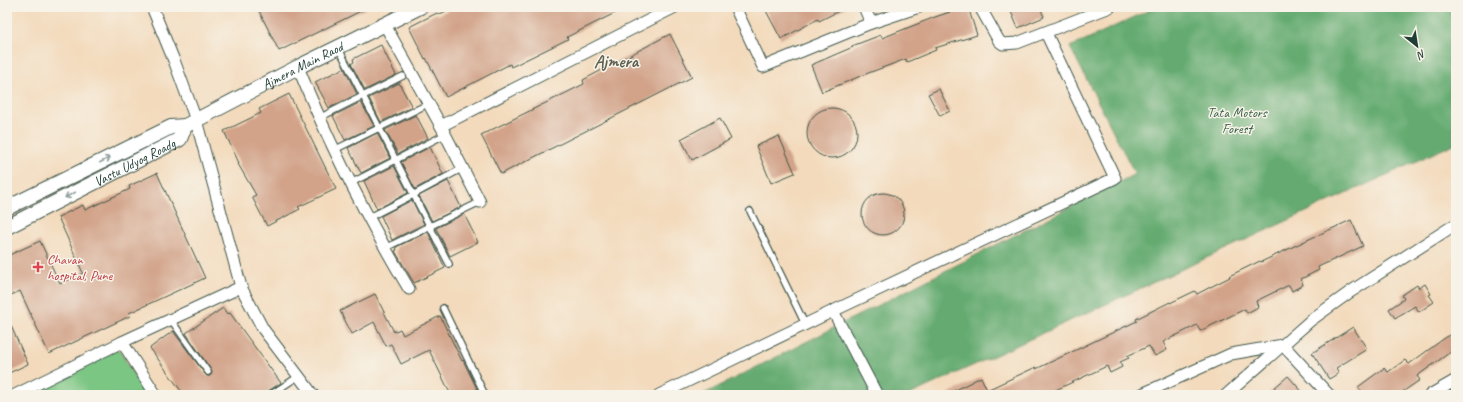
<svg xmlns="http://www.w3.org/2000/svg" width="1463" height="402" font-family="Caveat,sans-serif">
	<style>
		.green { fill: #7cc683; stroke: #4e825c }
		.forest { fill: #65ab71; stroke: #427452 }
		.building { fill: #d2a389 }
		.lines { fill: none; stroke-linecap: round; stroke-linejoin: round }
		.service-casing { stroke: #3f5548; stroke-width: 8 }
		.minor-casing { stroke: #3f5548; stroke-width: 13 }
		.tertiary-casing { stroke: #3f5548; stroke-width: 16 }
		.service { stroke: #fff; stroke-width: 5.5 }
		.minor { stroke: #fff; stroke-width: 11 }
		.tertiary { stroke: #fff; stroke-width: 14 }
		.oneway { stroke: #8f9e9a }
		.health-dot { fill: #e0444e; stroke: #f7f3e8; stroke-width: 1.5 }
		.labels { text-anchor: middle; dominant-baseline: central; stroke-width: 3; stroke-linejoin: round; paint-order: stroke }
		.street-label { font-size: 14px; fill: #1f3d34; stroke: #f7f3e8 }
		.park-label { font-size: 14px; fill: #365f48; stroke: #f7f3e8 }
		.health-label { font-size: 14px; fill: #be3a42; stroke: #f7f3e8; text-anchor: start }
		.district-label { font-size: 18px; font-weight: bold; fill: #5e6152; stroke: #f7f3e8 }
	</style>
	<rect width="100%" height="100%" fill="#f7f3e8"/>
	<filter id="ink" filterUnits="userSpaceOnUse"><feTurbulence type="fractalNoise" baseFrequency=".025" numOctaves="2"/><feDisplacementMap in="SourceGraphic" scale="8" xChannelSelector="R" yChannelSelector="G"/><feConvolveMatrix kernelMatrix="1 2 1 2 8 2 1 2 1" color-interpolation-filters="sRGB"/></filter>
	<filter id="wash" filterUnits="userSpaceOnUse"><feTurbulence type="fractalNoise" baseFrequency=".012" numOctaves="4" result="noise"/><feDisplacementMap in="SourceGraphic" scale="16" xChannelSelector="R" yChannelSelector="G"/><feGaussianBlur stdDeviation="0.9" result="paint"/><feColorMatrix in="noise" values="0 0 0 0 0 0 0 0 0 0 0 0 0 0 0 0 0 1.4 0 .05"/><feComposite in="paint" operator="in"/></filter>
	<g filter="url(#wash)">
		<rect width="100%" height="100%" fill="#f3dabc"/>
		<path class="green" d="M 119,349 L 145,395 L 26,395 Z"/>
		<path class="forest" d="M 1156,7 L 1456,7 L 1456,143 L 909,395 L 702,395 L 1135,174 L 1070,47 Z"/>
		<g id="blocks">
			<g class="building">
				<path d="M 257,7 L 369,7 L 279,51 Z"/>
				<path d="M 454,7 L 627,7 L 567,37 L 568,39 L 511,67 L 510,64 L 446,97 L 426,58 L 425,59 L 409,27 L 437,13 L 438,15 Z"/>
				<path d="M 764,7 L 847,7 L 819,21 L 818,19 L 781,39 Z"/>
				<path d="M 965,7 L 968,7 L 977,35 L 935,48 L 936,50 L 907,62 L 906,59 L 863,75 L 822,92 L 811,65 L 853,47 L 852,46 L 881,35 L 882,38 L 935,17 Z"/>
				<path d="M 1009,7 L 1040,7 L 1044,17 L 1018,28 Z"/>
				<path d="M 670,34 L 692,77 L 501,174 L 481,135 L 584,84 L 583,80 Z"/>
				<path d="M 381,45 L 396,75 L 365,90 L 351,64 L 354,62 L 353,59 Z"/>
				<path d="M 344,68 L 357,94 L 329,108 L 315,82 Z"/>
				<path d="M 399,83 L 412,107 L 381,122 L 369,98 Z"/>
				<path d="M 939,89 L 950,111 L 940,116 L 928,94 Z"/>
				<path d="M 289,94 L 336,189 L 298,207 L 300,209 L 267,226 L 252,197 L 256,195 L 238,164 L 239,163 L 224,131 L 261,113 L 259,109 Z"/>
				<path d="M 361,102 L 374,126 L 345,140 L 333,116 Z"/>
				<circle cx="832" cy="133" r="25"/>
				<path d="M 416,115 L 428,138 L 398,154 L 385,130 Z"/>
				<path d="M 720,118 L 731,139 L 692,160 L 681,139 Z"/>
				<path d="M 377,133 L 390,158 L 361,173 L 348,148 Z"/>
				<path d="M 779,136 L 795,173 L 771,183 L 756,146 Z"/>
				<path d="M 430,147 L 443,174 L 415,189 L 401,162 Z"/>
				<path d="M 394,166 L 408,193 L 377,209 L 364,181 Z"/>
				<path d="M 157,173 L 205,278 L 129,313 L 130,316 L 49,354 L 20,291 L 7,297 L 7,256 L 40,241 L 60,284 L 83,273 L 58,217 L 83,205 L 85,210 L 130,189 L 129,186 Z"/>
				<path d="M 448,181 L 461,207 L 432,221 L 419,196 Z"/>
				<circle cx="883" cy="214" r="21"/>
				<path d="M 412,200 L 424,224 L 392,240 L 381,216 Z"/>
				<path d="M 464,214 L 478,242 L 450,256 L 436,228 Z"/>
				<path d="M 1351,220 L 1363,246 L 1318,267 L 1319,270 L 1301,279 L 1303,285 L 1292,291 L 1289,285 L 1256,301 L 1258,307 L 1247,313 L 1245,309 L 1200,331 L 1197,325 L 1163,342 L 1167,350 L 1155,356 L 1149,346 L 1127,356 L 1129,358 L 1120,362 L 1122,367 L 1110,373 L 1107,366 L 1045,395 L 946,395 L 981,377 L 987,390 L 1036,367 L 1036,369 L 1137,321 L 1136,319 L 1170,302 L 1170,303 L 1195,291 L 1197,294 L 1230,277 L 1229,276 L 1260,261 L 1261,262 L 1305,241 Z"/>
				<path d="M 428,232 L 445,268 L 414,283 L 395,251 L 397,250 L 396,247 Z"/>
				<path d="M 1425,284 L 1431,294 L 1429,295 L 1434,302 L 1419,312 L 1415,306 L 1395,318 L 1389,309 L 1404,299 L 1402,295 L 1417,285 L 1419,288 Z"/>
				<path d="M 375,294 L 394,332 L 400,329 L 403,335 L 440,316 L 462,361 L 463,360 L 480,395 L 451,395 L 429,350 L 401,364 L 391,344 L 386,346 L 374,322 L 352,334 L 340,311 Z"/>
				<path d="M 223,308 L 227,314 L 230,313 L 281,383 L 268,391 L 266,395 L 184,395 L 150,348 L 173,331 L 205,374 L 207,376 L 210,376 L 212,373 L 211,370 L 186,333 Z"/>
				<path d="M 7,317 L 28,364 L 7,374 Z"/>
				<path d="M 1353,327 L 1367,349 L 1336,368 L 1339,373 L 1329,379 L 1312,353 Z"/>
				<path d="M 1456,330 L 1456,348 L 1417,376 L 1420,380 L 1398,395 L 1365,395 L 1358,387 L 1384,368 L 1388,372 L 1405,360 L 1409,364 Z"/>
				<path d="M 1288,376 L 1305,395 L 1266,395 Z"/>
			</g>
		</g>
	</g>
	<g filter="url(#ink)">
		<use href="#blocks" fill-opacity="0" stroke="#3f5548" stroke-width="1"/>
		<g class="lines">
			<g class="service-casing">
				<g id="service">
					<path d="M 338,47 L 449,264"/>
					<path d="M 319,118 L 403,76"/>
					<path d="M 334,150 L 422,107"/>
					<path d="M 351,183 L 446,134"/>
					<path d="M 750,211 L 805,324"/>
					<path d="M 368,218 L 413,195 L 463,168"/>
					<path d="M 385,248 L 480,202"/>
					<path d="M 443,308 L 485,395"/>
					<path d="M 171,320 L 208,372"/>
					<path d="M 270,395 L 299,376"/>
				</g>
			</g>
			<g class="minor-casing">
				<g id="minor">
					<path d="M 152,7 L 175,63 L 196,120 L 241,287 L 263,329 L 313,395"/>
					<path d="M 735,7 L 763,67 L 871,23 L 919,7"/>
					<path d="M 864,7 L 871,23"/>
					<path d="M 980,7 L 999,41 L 1003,44 L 1017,43 L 1110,7"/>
					<path d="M 385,25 L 441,126 L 480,202"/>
					<path d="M 298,67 C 329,144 366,217 409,289"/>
					<path d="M 441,126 L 675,7"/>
					<path d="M 833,311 L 877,395"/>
					<path d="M 122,342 L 156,395"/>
					<path d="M 15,395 L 122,342 L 241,287"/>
					<path d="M 659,395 L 833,311 L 1115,178 L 1046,33"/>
					<path d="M 1140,395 L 1231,354 L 1283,345 L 1329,395"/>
					<path d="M 1226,395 L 1311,320 L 1350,292 L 1456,224"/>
					<path d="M 1430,395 L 1456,380"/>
				</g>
			</g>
			<g class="tertiary-casing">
				<g id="tertiary">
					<path id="s1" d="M 7,208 L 171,127 L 185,126 L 298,67 L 420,7"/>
					<path id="s2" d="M 7,227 L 180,139 L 185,126"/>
				</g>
			</g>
			<use href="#service" class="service"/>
			<use href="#minor" class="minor"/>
			<use href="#tertiary" class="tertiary"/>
		</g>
		<defs><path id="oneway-shaft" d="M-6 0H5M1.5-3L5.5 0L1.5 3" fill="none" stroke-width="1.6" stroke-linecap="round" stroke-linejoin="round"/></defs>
		<g class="oneway">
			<use href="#oneway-shaft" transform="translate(105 160) rotate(-27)"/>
			<use href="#oneway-shaft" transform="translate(70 195) rotate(153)"/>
		</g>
	</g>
	<path class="health-dot" d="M36 261h4v4h4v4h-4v4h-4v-4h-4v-4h4z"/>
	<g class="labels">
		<g class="street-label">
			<text stroke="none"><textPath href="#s1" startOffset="329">Ajmera Main Raod</textPath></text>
			<text stroke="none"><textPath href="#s2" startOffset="143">Vastu Udyog Roadg</textPath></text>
		</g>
		<g class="park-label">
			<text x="1237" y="112">Tata Motors<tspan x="1237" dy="16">Forest</tspan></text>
		</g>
		<g class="health-label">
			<text x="47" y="259">Chavan<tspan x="47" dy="16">hospital, Pune</tspan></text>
		</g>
		<g class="district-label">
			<text x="616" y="61">Ajmera</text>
		</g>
	</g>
	<rect width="1463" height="402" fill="none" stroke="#f7f3e8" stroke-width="24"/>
	<g transform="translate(1417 46) rotate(150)" stroke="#f7f3e8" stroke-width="3" paint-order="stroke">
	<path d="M0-3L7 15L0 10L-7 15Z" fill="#1f3d34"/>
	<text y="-6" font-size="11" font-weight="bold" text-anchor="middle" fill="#1f3d34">N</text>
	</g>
</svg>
